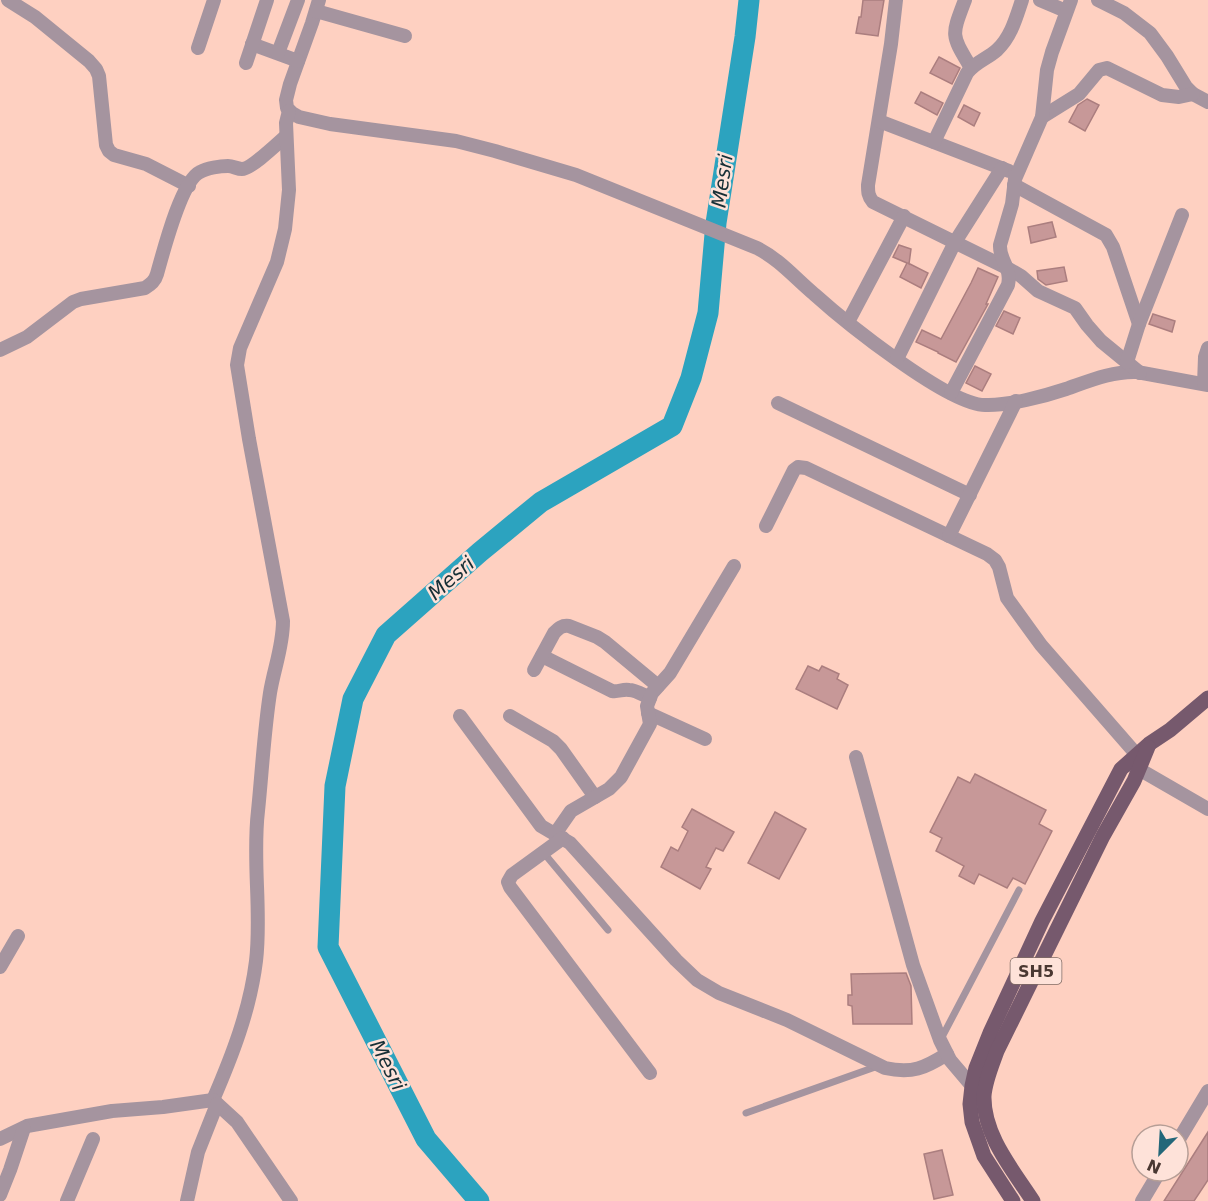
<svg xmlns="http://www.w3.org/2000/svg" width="1208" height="1201" font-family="'DejaVu Sans',sans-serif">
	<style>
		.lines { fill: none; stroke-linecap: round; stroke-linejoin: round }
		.river { stroke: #2ca3bf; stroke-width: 21 }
		.building { fill: #c79898; stroke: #ab7e7f; stroke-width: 1.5 }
		.lane { stroke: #a5949f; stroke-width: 7 }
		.street { stroke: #a5949f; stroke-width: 14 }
		.primary { stroke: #76596d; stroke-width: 15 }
		.labels { text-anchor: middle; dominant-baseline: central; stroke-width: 5; stroke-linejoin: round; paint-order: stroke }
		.shield { fill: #fee2d9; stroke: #806b64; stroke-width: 1.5 }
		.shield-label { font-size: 16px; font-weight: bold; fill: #4a3832 }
		.water-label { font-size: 20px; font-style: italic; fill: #162f36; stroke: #fee2d9 }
	</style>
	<rect width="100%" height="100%" fill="#fed0c1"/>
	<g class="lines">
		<path class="river" d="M 479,1201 L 426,1139 L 328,947 L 335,786 L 353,699 L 386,635 L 480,552 L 541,502 L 672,426 L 691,378 L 708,313 L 716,223 L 745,37 L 749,0"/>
	</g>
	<g class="building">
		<path d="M 863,0 L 884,0 L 878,36 L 856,33 L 859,17 L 861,17 Z"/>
		<path d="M 939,57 L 960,68 L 952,84 L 930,73 Z"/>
		<path d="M 921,92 L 943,103 L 937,115 L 915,103 Z"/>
		<path d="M 1087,99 L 1099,105 L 1085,131 L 1069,122 L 1078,105 Z"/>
		<path d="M 964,105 L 980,113 L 974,126 L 958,117 Z"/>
		<path d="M 1052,222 L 1056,237 L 1031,243 L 1028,227 Z"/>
		<path d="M 899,245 L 911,249 L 909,264 L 908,263 L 928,273 L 921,288 L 900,277 L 907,263 L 893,257 Z"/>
		<path d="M 1064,267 L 1067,281 L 1046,285 L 1038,279 L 1037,271 Z"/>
		<path d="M 978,268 L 998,277 L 986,304 L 988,304 L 956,362 L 938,353 L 938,352 L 916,342 L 922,330 L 941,339 L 971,283 Z"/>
		<path d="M 1004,311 L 1020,318 L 1013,334 L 996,326 Z"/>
		<path d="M 1153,314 L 1175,321 L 1172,332 L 1149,324 Z"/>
		<path d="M 975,366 L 991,374 L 982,391 L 966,383 Z"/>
		<path d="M 808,666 L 819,671 L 822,666 L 839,674 L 837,679 L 848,685 L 837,709 L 796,689 Z"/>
		<path d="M 975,774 L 1046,810 L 1039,824 L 1052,831 L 1025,884 L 1013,878 L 1007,888 L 979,874 L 974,884 L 959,876 L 964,866 L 936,851 L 942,838 L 930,832 L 958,777 L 970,783 Z"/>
		<path d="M 692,809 L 734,832 L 723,851 L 716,848 L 706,867 L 711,869 L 700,889 L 661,867 L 671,847 L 678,851 L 688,831 L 682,827 Z"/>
		<path d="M 775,812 L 806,829 L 779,879 L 748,863 Z"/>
		<path d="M 906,973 L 911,986 L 912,1024 L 853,1024 L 852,1006 L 848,1005 L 848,995 L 852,995 L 851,974 Z"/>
		<path d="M 1208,1132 L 1208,1180 L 1194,1201 L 1164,1201 Z"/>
		<path d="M 942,1150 L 953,1195 L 934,1199 L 924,1154 Z"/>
	</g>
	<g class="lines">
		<g class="lane">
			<path d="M 543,852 L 608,930"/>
			<path d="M 941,1039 L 1019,890"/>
			<path d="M 746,1113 L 878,1066"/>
		</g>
		<g class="street">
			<path d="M 8,0 L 35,17 L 89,61 L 96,69 L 99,76 L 106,145 L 109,151 L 114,155 L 146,164 L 189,186"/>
			<path d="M 319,0 L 312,23 L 290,84 L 286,100 L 287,108 L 292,113 L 299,117 L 330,124 L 456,141 L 495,151 L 576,175 L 757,248 C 779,259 795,278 814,294 C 844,321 948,405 985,405 C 1008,406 1045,396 1066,389 C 1089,381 1112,371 1137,372 L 1208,385"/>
			<path d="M 896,0 L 891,44 L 868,185 C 868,192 868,196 873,202 L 1007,268 L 1021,276 L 1038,291 L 1075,308 L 1087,325 L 1101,341 L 1140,373"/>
			<path d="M 965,0 C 951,37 951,34 971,68"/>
			<path d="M 1040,0 L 1066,11"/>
			<path d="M 1098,0 L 1124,13 L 1150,33 L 1167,56 L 1186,87 L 1193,94 L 1208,102"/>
			<path d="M 316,11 L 405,36"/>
			<path d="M 252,44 L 298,61"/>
			<path d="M 198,48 L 214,0"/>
			<path d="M 278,53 L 298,0"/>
			<path d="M 246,63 L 267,0"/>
			<path d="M 1042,117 L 1079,94 L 1099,70 L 1107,68 L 1162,95 L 1179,97 L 1193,94"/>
			<path d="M 879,121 L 1009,171"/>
			<path d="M 934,142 L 967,73 C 975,62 987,59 997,50 C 1011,37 1016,18 1022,0"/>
			<path d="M 1014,185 L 1106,235 L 1113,247 L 1139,324"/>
			<path d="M 848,322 L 904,216"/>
			<path d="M 0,350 L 27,337 L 73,302 L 81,299 L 145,288 C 151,284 155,281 157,274 C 163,253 181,181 200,172 C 207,168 220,166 228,166 C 233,166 237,169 242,169 C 251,169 278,143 286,136"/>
			<path d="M 897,359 L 955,242 L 1002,168"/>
			<path d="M 1127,362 L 1139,324 L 1182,215"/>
			<path d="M 1204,384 L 1205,357 L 1208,348"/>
			<path d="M 951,393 L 1008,285 C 1012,268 999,260 1000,245 L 1012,204 L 1015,179 L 1042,117 L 1047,70 L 1052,52 L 1071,0"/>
			<path d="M 778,403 L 970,495"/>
			<path d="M 766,526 L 794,470 L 798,467 L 806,468 L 987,554 L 995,560 L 999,567 L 1007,598 L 1041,645 L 1137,755"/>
			<path d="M 949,536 L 1016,401"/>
			<path d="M 542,656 L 612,691 C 619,692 622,689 629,690 C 636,690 643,695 650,698"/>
			<path d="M 534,670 L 554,633 C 559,628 562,625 569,626 L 597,637 L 605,642 L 658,686"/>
			<path d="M 648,713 L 705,739"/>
			<path d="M 460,716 L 541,826 L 570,843 L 676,960 L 697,980 L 719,993 L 787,1020 L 885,1068 C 912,1074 925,1068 947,1054"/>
			<path d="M 510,716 L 553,741 L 561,749 L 595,797"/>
			<path d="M 856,757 L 913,965 L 940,1040 L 950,1060 L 972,1086 L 978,1091"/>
			<path d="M 1130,764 L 1208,809"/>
			<path d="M 555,834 L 571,811 L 609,789 L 621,777 L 650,724 L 647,706 L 652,693 L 670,673 L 734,566"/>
			<path d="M 563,838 L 512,875 L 508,882 L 510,887 L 650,1073"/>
			<path d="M 0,967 L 18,936"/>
			<path d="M 213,1100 C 232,1056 250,1010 256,961 C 262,912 252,861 258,811 C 262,772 264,732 270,693 C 274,668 283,647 283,621 L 249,439 L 237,365 L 240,348 L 277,262 L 285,229 L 289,190 L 286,123 L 289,111"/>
			<path d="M 0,1139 L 27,1126 L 112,1111 L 163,1107 L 213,1100 L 237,1122 L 291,1201"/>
			<path d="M 1178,1141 L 1208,1091"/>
			<path d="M 0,1195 L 10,1170 L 24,1128"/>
			<path d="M 67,1201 L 93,1139"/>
			<path d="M 187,1201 L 198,1152 L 217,1104"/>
			<path d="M 1142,1201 L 1160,1171"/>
		</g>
		<g class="primary">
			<path d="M 1013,1201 L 984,1156 L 972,1122 L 970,1104 L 972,1086 L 976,1068 L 990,1033 L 1042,921 L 1121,769 L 1149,744 L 1170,730 L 1208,698"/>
			<path d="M 1033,1201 C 1013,1170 983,1135 984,1096 C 985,1081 992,1065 997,1051 L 1103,836 L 1134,781 L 1148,747"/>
		</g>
	</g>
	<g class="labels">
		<rect class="shield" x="1010.5" y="958" width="51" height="26" rx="4.5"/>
		<g class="shield-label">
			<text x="1036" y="971">SH5</text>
		</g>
		<g class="water-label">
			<text transform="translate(722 181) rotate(-82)">Mesri</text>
			<text transform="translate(451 578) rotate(-41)">Mesri</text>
			<text transform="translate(388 1065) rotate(63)">Mesri</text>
		</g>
	</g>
	<g transform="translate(1160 1153) rotate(204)"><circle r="28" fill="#fee2d9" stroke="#b69e96" stroke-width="1.5"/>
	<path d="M0-4.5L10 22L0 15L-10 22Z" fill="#236779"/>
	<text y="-9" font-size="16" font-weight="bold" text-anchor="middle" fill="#4a3832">N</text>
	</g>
</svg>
